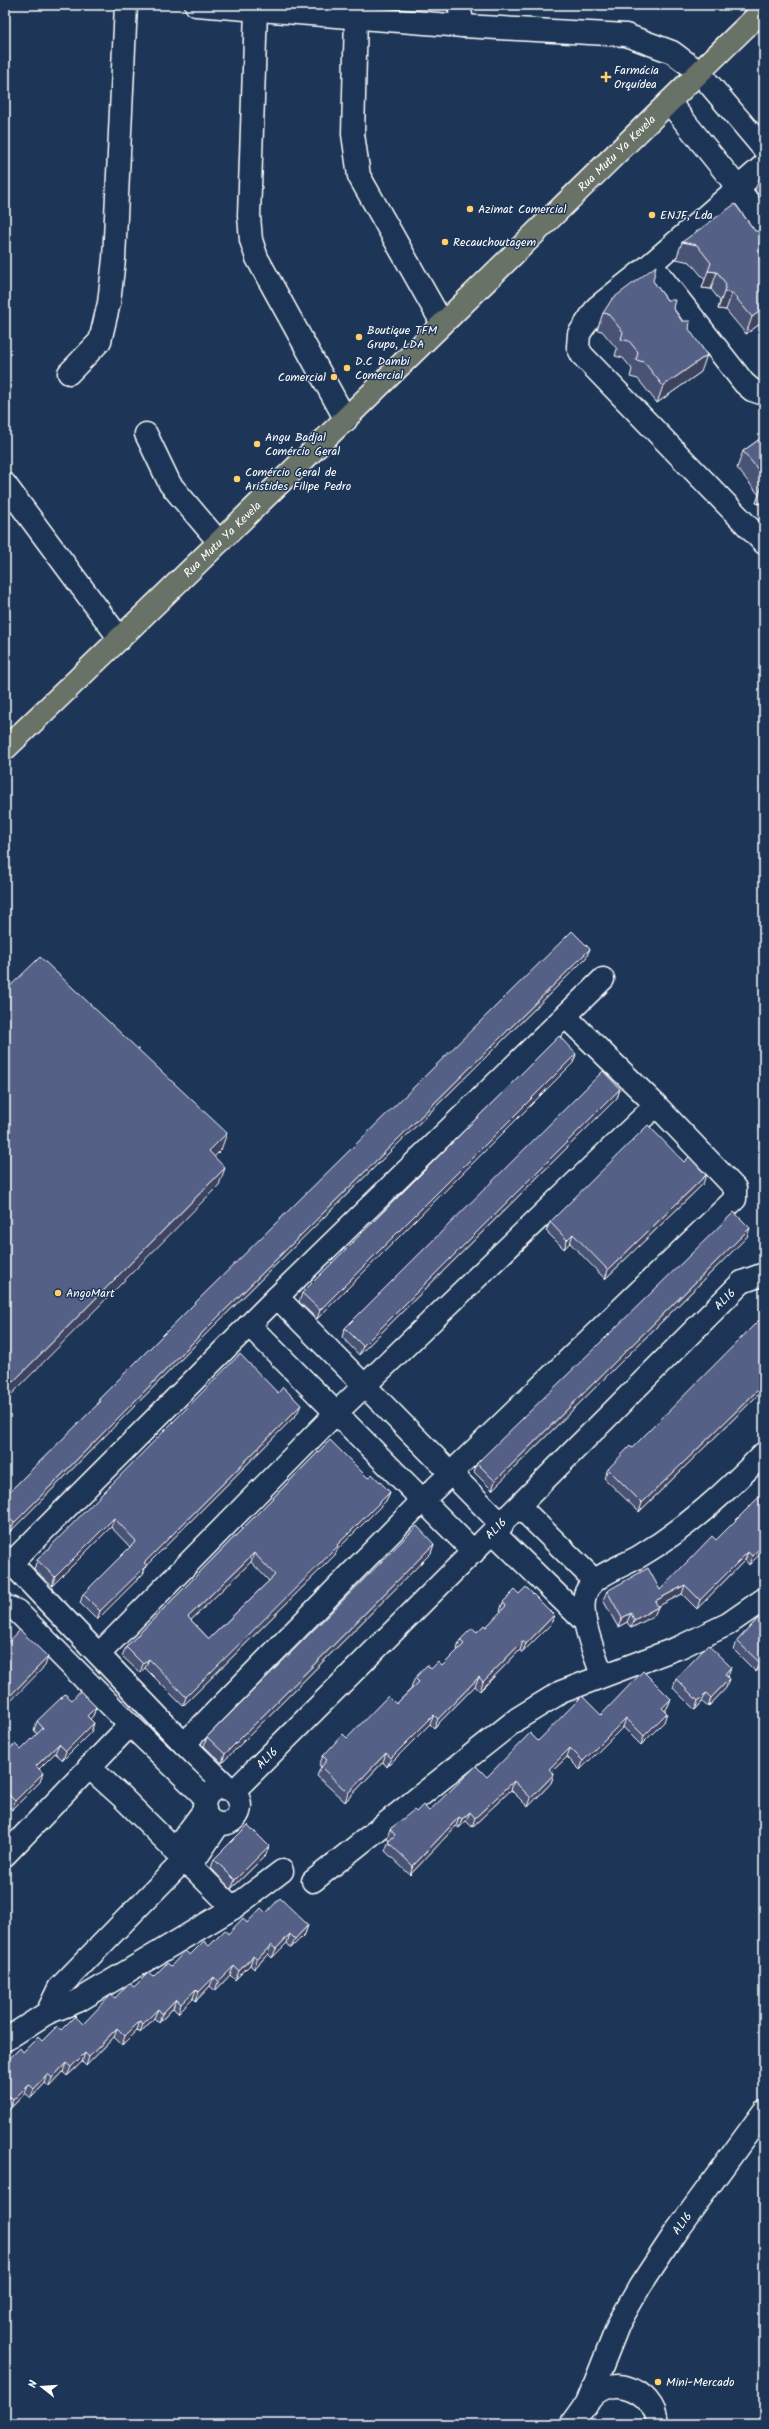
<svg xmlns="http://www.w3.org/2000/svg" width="769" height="2429" font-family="Kalam,sans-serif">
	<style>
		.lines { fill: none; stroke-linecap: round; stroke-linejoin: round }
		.minor-casing { stroke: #fff; stroke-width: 25 }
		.major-casing { stroke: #fff; stroke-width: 25 }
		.minor { stroke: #1d3557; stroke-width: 22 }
		.major { stroke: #697266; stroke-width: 22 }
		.wall { fill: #495374; stroke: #fff; fill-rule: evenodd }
		.shaded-wall { fill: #3c435e; stroke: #fff }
		.building { fill: #556087; stroke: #fff; fill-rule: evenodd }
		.poi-dot { fill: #ffd166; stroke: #1d3557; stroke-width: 1.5 }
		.labels { text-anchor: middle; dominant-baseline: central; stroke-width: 3; stroke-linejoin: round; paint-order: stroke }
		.poi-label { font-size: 12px; fill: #fff; stroke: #1d3557; text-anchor: start }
		.street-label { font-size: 12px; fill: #fff; stroke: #1d3557 }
	</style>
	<rect width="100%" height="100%" fill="#1d3557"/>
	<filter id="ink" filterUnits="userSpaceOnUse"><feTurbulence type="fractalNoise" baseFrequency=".025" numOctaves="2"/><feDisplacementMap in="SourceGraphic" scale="8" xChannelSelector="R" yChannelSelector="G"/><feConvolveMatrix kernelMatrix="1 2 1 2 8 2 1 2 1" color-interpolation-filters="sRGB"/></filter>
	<g filter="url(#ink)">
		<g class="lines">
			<g class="minor-casing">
				<g id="minor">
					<path d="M 196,5 L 463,26 L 626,35 L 672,52 L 699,72 L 764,149"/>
					<path d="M 459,5 L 463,26"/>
					<path d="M 256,10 L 249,216 L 251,240 L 257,258 L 346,420"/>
					<path d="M 356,16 L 353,134 L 359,176 L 442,323"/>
					<path d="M 669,102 L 739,189 L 764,224"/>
					<path d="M 764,165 L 651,264 L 597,307 L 579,334 L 578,347 L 582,355 L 764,543"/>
					<path d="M 651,264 L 744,383 L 752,390 L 764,394"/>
					<path d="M 69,373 L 100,341 L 109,303 L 114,259 L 126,5"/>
					<path d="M 146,434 L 170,484 L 219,542"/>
					<path d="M 5,484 L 120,639"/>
					<path id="s1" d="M 603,979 L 277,1297 L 16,1558 L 15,1567 L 184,1744 L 233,1792 L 742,1282 L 764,1274"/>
					<path d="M 277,1297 L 502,1525"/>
					<path d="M 249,1325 L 474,1552"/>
					<path d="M 519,1506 L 594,1580"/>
					<path d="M 494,1533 L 585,1622"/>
					<path d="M 5,1606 L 17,1611 L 125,1720 L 206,1798"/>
					<path d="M 100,1653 L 335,1414 L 656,1105"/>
					<path d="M 602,1675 C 595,1654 577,1614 586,1592 C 593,1575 624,1566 640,1556 C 687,1528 726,1492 764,1453"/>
					<path d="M 184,1744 L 422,1501 L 735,1199 L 735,1188 L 656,1105 L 566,1017"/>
					<path d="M 89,1767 L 121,1796 L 233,1908"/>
					<circle cx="222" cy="1806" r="18"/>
					<path d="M 174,1851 L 205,1809"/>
					<path d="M 5,1855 L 130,1725"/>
					<path d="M 190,1867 L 219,1824"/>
					<path d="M 313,1881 L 517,1719 L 561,1692 L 680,1647 L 728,1624 L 764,1599"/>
					<path d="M 47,2013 L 59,1988 L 184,1860"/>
					<path d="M 5,2040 L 47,2013 L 78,2001 L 233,1908 L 282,1871"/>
					<path d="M 586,2406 C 603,2370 655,2387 657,2424"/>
					<path id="s2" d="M 572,2424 L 587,2403 L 619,2323 L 640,2286 L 675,2233 L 764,2111"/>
				</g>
			</g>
			<g class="major-casing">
				<g id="major">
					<path id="s3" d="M 5,749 C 260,505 511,256 764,9"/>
				</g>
			</g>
			<use href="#minor" class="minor"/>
			<use href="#major" class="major"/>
		</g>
		<g class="wall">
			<path d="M 764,173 L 764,202 L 755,190 L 760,177 Z"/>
			<path d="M 761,240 L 764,321 L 746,334 L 726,310 L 718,309 L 720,301 L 711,289 L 702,288 L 705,280 L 690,262 L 676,259 L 682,242 Z"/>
			<path d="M 653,281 L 689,329 L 701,372 L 657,403 L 638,379 L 630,377 L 632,369 L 623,358 L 615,356 L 617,349 L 602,331 L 597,330 L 603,313 Z"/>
			<path d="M 764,436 L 764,504 L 756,503 L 759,495 L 737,468 L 743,451 Z"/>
			<path d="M 586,958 L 212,1328 L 10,1532 L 5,1526 L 5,1496 L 97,1406 L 99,1399 Z"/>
			<path d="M 576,1054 L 573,1063 L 317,1319 L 299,1302 L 302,1293 Z"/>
			<path d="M 620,1089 L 617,1098 L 359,1355 L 342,1337 L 345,1328 Z"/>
			<path d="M 703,1184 L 605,1279 L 570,1243 L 564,1249 L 546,1231 L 550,1222 Z"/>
			<path d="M 747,1237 L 492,1490 L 474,1472 L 477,1463 Z"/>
			<path d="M 764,1325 L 764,1389 L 639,1512 L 604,1478 L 608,1469 L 632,1448 Z"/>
			<path d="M 297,1414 L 146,1566 L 143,1574 L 97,1620 L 80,1603 L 83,1594 L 130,1547 L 111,1527 L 52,1586 L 34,1569 L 37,1560 Z"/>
			<path d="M 330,1440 L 368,1478 L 390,1492 L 386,1501 L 337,1550 L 335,1555 L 183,1706 L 145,1668 L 140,1673 L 122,1656 L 126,1647 ZM 251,1562 L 269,1581 L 209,1639 L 191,1620 Z"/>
			<path d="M 716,1540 L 764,1550 L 749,1565 L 745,1560 L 697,1609 L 682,1594 L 658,1606 L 654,1616 L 631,1628 L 627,1622 L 618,1627 L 603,1600 L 607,1591 L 660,1590 Z"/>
			<path d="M 434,1544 L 431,1553 L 222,1763 L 204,1746 L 207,1737 Z"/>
			<path d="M 519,1594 L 554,1615 L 551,1624 L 522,1653 L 520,1650 L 480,1691 L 475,1686 L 434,1728 L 430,1724 L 387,1767 L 383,1762 L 345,1802 L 317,1776 L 321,1766 L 319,1765 L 323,1756 L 347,1738 L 396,1704 L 412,1688 L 411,1687 L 415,1678 L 431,1669 L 442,1666 L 458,1650 L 457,1649 L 460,1640 L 486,1627 L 501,1612 L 500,1611 L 503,1602 Z"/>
			<path d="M 764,1612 L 764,1664 L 763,1664 L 756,1672 L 734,1650 L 737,1641 Z"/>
			<path d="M 728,1676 L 727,1677 L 726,1688 L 708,1707 L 702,1702 L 695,1710 L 673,1688 L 676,1679 Z"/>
			<path d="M 671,1699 L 667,1708 L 665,1710 L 664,1722 L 641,1745 L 623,1727 L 580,1770 L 567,1757 L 551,1772 L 554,1774 L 551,1783 L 528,1807 L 511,1790 L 472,1827 L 466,1821 L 459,1828 L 456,1826 L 410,1875 L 385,1851 L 389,1841 L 387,1838 L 390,1829 L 416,1812 L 429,1811 L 487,1777 L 538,1741 L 601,1715 Z"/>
			<path d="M 72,1700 L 96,1707 L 93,1716 L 90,1719 L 94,1723 L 91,1732 L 63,1760 L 55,1753 L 39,1769 L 40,1782 L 12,1810 L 5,1803 L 21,1750 L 37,1734 L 34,1730 L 37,1721 Z"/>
			<path d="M 266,1855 L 231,1889 L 211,1868 L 214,1859 Z"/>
			<path d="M 266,1913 L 308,1925 L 305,1934 L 291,1948 L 287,1943 L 272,1958 L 268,1954 L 254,1969 L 250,1965 L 235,1980 L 230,1975 L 215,1991 L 210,1986 L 196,2001 L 193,1998 L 178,2013 L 173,2008 L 159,2023 L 154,2018 L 140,2033 L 137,2030 L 122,2045 L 114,2037 L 86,2066 L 82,2062 L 67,2076 L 63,2072 L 49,2087 L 45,2083 L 31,2098 L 25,2093 L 10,2109 L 6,2105 L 5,2105 L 5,2063 L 23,2052 L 61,2030 L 83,2024 L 115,1998 L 153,1977 L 171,1966 L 209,1946 L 228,1934 Z"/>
		</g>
		<g class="shaded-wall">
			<path d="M 708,271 L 717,272 L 711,289 L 702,288 Z"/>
			<path d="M 724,292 L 732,293 L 726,310 L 718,309 Z"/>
			<path d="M 764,308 L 764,321 L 746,334 L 752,317 Z"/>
			<path d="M 707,355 L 701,372 L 657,403 L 663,386 Z"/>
			<path d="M 762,486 L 764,486 L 764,504 L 756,503 Z"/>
			<path d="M 590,949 L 586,958 L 212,1328 L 10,1532 L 14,1523 L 216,1319 Z"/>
			<path d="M 576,1054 L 573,1063 L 317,1319 L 320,1310 Z"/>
			<path d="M 620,1089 L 617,1098 L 359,1355 L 363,1346 Z"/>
			<path d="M 227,1133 L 221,1150 L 203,1168 L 209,1151 Z"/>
			<path d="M 225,1168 L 219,1185 L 5,1401 L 5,1392 L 6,1389 Z"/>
			<path d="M 706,1175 L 703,1184 L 605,1279 L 608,1270 Z"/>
			<path d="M 750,1228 L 747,1237 L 492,1490 L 495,1481 Z"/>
			<path d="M 573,1234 L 570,1243 L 564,1249 L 567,1240 Z"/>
			<path d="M 764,1384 L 764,1389 L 639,1512 L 642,1503 Z"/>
			<path d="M 301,1405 L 297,1414 L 146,1566 L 143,1574 L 97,1620 L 100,1611 L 144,1563 Z"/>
			<path d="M 390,1492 L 386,1501 L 337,1550 L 335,1555 L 183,1706 L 186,1697 L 337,1545 Z"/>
			<path d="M 114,1518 L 111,1527 L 52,1586 L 55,1577 Z"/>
			<path d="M 434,1544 L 431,1553 L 222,1763 L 225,1754 Z"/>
			<path d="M 764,1544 L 764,1550 L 749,1565 L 752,1556 Z"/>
			<path d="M 748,1552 L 745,1560 L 697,1609 L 700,1600 Z"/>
			<path d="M 254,1553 L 251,1562 L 185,1626 L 188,1617 Z"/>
			<path d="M 685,1585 L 682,1594 L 651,1610 L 655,1601 Z"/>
			<path d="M 658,1607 L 654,1616 L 631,1628 L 634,1620 Z"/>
			<path d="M 631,1613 L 627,1622 L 618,1627 L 622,1618 Z"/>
			<path d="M 554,1615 L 551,1624 L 522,1653 L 526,1644 Z"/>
			<path d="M 523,1641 L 520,1650 L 480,1691 L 483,1682 Z"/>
			<path d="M 48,1657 L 45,1666 L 5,1707 L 5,1701 Z"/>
			<path d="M 764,1658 L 763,1664 L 756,1672 L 760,1663 Z"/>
			<path d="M 149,1659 L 145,1668 L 140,1673 L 143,1664 Z"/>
			<path d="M 731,1667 L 728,1676 L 721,1683 L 725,1674 Z"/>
			<path d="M 479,1677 L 475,1686 L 434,1728 L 438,1719 Z"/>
			<path d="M 729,1679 L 726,1688 L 708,1707 L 711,1698 Z"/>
			<path d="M 706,1693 L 702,1702 L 695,1710 L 698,1701 Z"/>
			<path d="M 671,1699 L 667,1708 L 659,1717 L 662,1708 Z"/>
			<path d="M 96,1707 L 93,1716 L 84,1725 L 87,1716 Z"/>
			<path d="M 667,1713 L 664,1722 L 641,1745 L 644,1736 Z"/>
			<path d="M 434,1715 L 430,1724 L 387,1767 L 391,1758 Z"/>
			<path d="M 626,1718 L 623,1727 L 580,1770 L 583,1761 Z"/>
			<path d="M 94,1723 L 91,1732 L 63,1760 L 66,1751 Z"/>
			<path d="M 59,1744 L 55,1753 L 33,1775 L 36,1766 Z"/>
			<path d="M 570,1748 L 567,1757 L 545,1778 L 549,1769 Z"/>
			<path d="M 386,1753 L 383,1762 L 345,1802 L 348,1793 Z"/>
			<path d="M 43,1773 L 40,1782 L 12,1810 L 15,1801 Z"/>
			<path d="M 554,1774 L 551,1783 L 528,1807 L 531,1798 Z"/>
			<path d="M 514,1781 L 511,1790 L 472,1827 L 475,1818 Z"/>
			<path d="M 8,1794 L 5,1803 L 5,1797 Z"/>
			<path d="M 470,1812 L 466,1821 L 459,1828 L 462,1819 Z"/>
			<path d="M 459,1817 L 456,1826 L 410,1875 L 413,1866 Z"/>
			<path d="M 269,1846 L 266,1855 L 231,1889 L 235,1880 Z"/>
			<path d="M 308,1925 L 305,1934 L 291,1948 L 295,1939 Z"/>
			<path d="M 290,1934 L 287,1943 L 272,1958 L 276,1949 Z"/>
			<path d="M 271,1945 L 268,1954 L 254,1969 L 257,1960 Z"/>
			<path d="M 253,1956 L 250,1965 L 235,1980 L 239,1971 Z"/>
			<path d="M 234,1966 L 230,1975 L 215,1991 L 218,1982 Z"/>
			<path d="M 214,1977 L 210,1986 L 196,2001 L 199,1992 Z"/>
			<path d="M 196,1989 L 193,1998 L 178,2013 L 181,2004 Z"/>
			<path d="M 176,1999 L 173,2008 L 159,2023 L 162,2014 Z"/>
			<path d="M 158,2009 L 154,2018 L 140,2033 L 143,2024 Z"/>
			<path d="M 140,2021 L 137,2030 L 122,2045 L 125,2036 Z"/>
			<path d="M 117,2028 L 114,2037 L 86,2066 L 89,2057 Z"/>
			<path d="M 85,2053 L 82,2062 L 67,2076 L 71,2067 Z"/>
			<path d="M 66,2063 L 63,2072 L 49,2087 L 52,2078 Z"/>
			<path d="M 48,2074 L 45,2083 L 31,2098 L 34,2089 Z"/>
			<path d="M 29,2084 L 25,2093 L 10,2109 L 13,2100 Z"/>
			<path d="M 9,2096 L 6,2105 L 5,2105 L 5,2100 Z"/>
		</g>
		<g class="building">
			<path d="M 764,173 L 764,182 L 760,177 Z"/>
			<path d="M 735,204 L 755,231 L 762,231 L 761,240 L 764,243 L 764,308 L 752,317 L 732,293 L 724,292 L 726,284 L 717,272 L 708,271 L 711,263 L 697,245 L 682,242 Z"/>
			<path d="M 656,266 L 653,281 L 667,300 L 675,300 L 673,308 L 682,321 L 690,321 L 689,329 L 707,355 L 663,386 L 644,362 L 636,360 L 638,352 L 629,341 L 621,339 L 623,332 L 608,314 L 603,313 L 612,299 Z"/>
			<path d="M 764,436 L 764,477 L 743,451 Z"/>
			<path d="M 764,480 L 764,486 L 762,486 Z"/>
			<path d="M 572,931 L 590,949 L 216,1319 L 14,1523 L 5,1514 L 5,1496 L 101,1401 L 99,1399 L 204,1294 Z"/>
			<path d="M 40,957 L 227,1133 L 209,1151 L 225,1168 L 6,1389 L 5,1388 L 5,991 Z"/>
			<path d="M 559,1036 L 576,1054 L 320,1310 L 302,1293 Z"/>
			<path d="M 603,1071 L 620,1089 L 363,1346 L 345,1328 Z"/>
			<path d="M 648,1125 L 684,1162 L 689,1157 L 706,1175 L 608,1270 L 573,1234 L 567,1240 L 550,1222 Z"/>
			<path d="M 734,1212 L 750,1228 L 495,1481 L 477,1463 Z"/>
			<path d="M 759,1320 L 764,1325 L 764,1384 L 642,1503 L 608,1469 L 630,1446 L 632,1448 Z"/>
			<path d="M 240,1354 L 278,1393 L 283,1387 L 301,1405 L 144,1563 L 147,1565 L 100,1611 L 83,1594 L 136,1541 L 114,1518 L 55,1577 L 37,1560 Z"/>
			<path d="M 330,1440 L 368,1478 L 372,1474 L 390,1492 L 337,1545 L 338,1546 L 186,1697 L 149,1659 L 143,1664 L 126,1647 ZM 254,1553 L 275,1575 L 209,1639 L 188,1617 Z"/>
			<path d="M 764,1492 L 764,1544 L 752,1556 L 748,1552 L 700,1600 L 685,1585 L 655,1601 L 658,1607 L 634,1620 L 631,1613 L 622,1618 L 607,1591 L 648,1568 L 660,1590 L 712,1536 L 716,1540 Z"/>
			<path d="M 417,1526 L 434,1544 L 225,1754 L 207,1737 Z"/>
			<path d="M 526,1587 L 554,1615 L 526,1644 L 523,1641 L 483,1682 L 479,1677 L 438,1719 L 434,1715 L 391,1758 L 386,1753 L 348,1793 L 321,1767 L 327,1760 L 323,1756 L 343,1734 L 347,1738 L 388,1696 L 396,1704 L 419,1682 L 415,1678 L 427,1665 L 431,1669 L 438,1662 L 442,1666 L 464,1644 L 460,1640 L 472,1628 L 477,1632 L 484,1625 L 486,1627 L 506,1606 L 503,1602 L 515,1590 L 519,1594 Z"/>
			<path d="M 764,1612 L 764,1658 L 760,1663 L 737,1641 Z"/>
			<path d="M 20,1630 L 48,1657 L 5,1701 L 5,1646 Z"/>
			<path d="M 708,1645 L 731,1667 L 725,1674 L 729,1679 L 711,1698 L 706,1693 L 698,1701 L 676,1679 Z"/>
			<path d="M 643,1671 L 671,1699 L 662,1708 L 667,1713 L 644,1736 L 626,1718 L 583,1761 L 570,1748 L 549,1769 L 554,1774 L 531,1798 L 514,1781 L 475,1818 L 470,1812 L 462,1819 L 459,1817 L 413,1866 L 388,1842 L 395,1835 L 390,1829 L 414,1810 L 416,1812 L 423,1805 L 429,1811 L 476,1766 L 487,1777 L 530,1733 L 538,1741 L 582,1696 L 601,1715 Z"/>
			<path d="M 80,1691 L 96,1707 L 87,1716 L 94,1723 L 66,1751 L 59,1744 L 36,1766 L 43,1773 L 15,1801 L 8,1794 L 5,1797 L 5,1753 L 15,1744 L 21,1750 L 43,1728 L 37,1721 L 65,1694 L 72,1700 Z"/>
			<path d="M 248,1825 L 269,1846 L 235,1880 L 214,1859 Z"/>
			<path d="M 280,1898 L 308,1925 L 295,1939 L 290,1934 L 276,1949 L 271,1945 L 257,1960 L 253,1956 L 239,1971 L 234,1966 L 218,1982 L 214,1977 L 199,1992 L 196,1989 L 181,2004 L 176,1999 L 162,2014 L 158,2009 L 143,2024 L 140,2021 L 125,2036 L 117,2028 L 89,2057 L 85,2053 L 71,2067 L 66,2063 L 52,2078 L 48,2074 L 34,2089 L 29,2084 L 13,2100 L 9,2096 L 5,2100 L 5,2063 L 20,2048 L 23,2052 L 38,2037 L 42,2041 L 57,2026 L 61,2030 L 75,2016 L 83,2024 L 111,1995 L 115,1998 L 129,1983 L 134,1987 L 148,1973 L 153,1977 L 167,1963 L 171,1966 L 185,1951 L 190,1955 L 204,1941 L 209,1946 L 225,1930 L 228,1934 L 243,1918 L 247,1923 L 261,1908 L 266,1913 Z"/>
		</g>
	</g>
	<g class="poi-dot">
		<path d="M604 71h4v4h4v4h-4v4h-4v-4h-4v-4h4z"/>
		<circle cx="470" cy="209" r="4"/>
		<circle cx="652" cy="215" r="4"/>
		<circle cx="445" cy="242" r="4"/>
		<circle cx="359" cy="337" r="4"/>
		<circle cx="347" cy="368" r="4"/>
		<circle cx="334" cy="377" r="4"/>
		<circle cx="257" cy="444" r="4"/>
		<circle cx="237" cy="479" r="4"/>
		<circle cx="58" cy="1293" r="4"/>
		<circle cx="658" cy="2382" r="4"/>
	</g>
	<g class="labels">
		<g class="poi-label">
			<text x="614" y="70">Farmácia<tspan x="614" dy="14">Orquídea</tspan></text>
			<text x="478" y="209">Azimat Comercial</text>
			<text x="660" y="215">ENJF, Lda</text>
			<text x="453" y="242">Recauchoutagem</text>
			<text x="367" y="330">Boutique TFM<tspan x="367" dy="14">Grupo, LDA</tspan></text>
			<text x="355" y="361">D.C Dambi<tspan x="355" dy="14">Comercial</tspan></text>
			<text x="326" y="377" text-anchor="end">Comercial</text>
			<text x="265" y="437">Angu Badjal<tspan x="265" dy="14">Comércio Geral</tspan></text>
			<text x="245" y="472">Comércio Geral de<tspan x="245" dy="14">Aristides Filipe Pedro</tspan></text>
			<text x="66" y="1293">AngoMart</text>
			<text x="666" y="2382">Mini-Mercado</text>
		</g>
		<g class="street-label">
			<text stroke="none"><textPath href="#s3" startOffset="854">Rua Mutu Ya Kevela</textPath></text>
			<text stroke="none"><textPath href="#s3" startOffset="302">Rua Mutu Ya Kevela</textPath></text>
			<text stroke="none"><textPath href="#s1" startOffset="1843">AL16</textPath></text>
			<text stroke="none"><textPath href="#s1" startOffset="1519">AL16</textPath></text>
			<text stroke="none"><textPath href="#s1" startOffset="1195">AL16</textPath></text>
			<text stroke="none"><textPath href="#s2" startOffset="230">AL16</textPath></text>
		</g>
	</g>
	<rect width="769" height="2429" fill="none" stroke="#1d3557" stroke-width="20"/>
	<rect x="10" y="10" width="749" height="2409" fill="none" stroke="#fff" stroke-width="1.5" filter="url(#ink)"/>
	<g transform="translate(42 2387) rotate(287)" stroke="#1d3557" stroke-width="3" paint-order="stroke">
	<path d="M0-3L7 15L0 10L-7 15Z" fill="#ffffff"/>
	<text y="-6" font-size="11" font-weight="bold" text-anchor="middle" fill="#ffffff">N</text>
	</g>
</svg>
